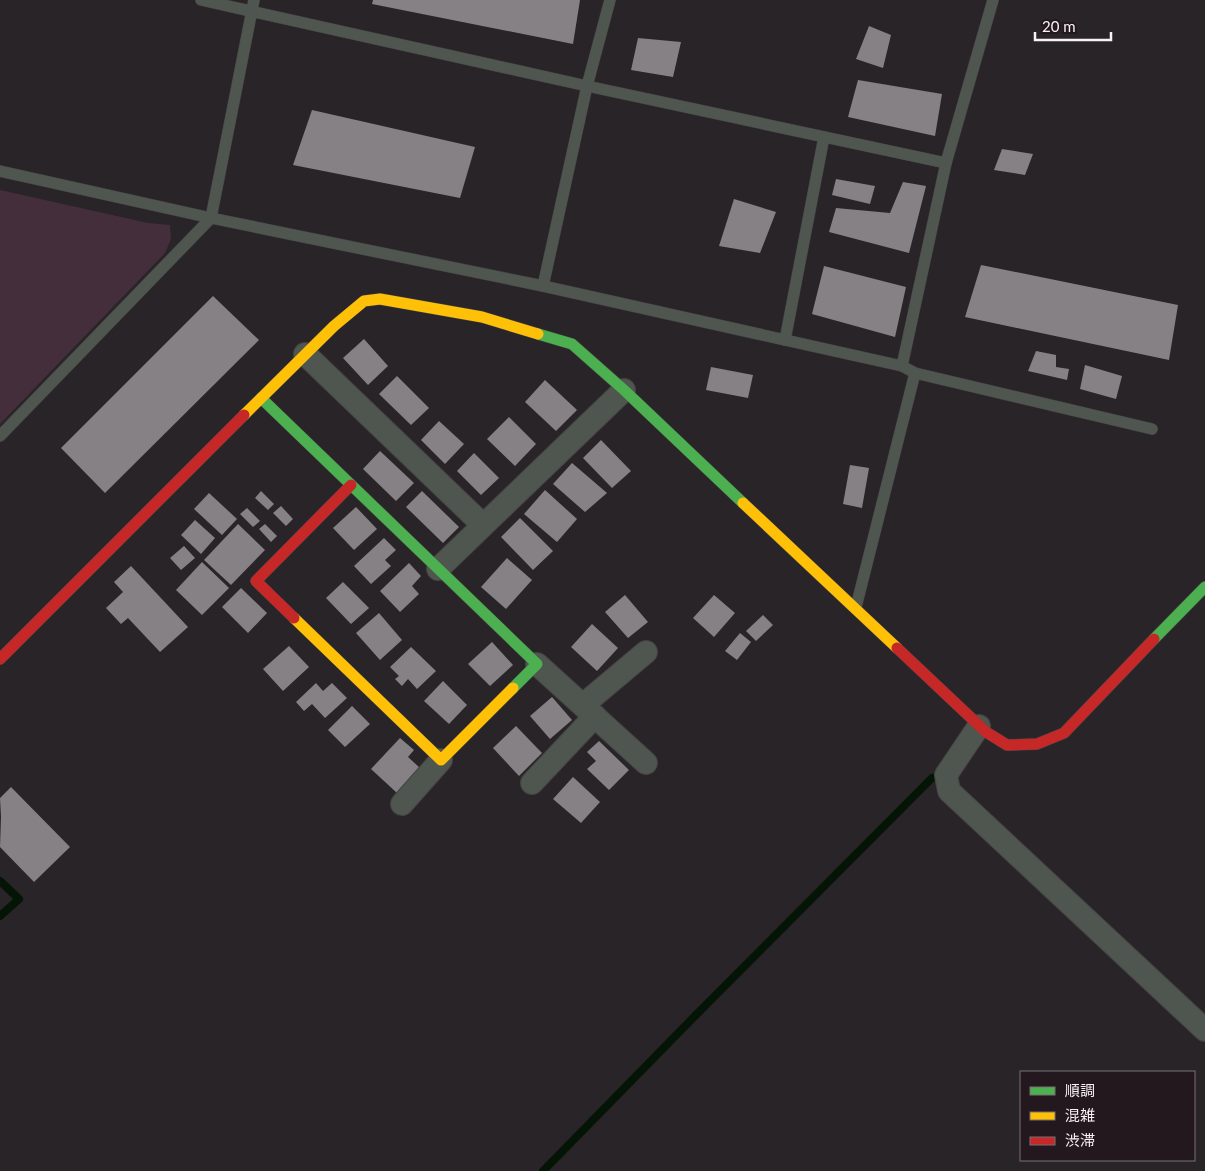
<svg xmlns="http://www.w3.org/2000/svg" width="1205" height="1171" font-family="Lato,'Noto Sans JP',sans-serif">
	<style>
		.green { fill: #452e3c }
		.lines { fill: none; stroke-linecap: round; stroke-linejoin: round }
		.stream { stroke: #041506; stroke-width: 8 }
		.building { fill: #868184 }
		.lane-casing { stroke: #454244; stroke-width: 12 }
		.street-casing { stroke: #454244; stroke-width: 24 }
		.fast-casing { stroke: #454244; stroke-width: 12 }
		.slow-casing { stroke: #454244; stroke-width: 12 }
		.jam-casing { stroke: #454244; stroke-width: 12 }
		.lane { stroke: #4e564f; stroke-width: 11 }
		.street { stroke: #4e564f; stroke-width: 22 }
		.fast { stroke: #4caf50; stroke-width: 11 }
		.slow { stroke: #ffc107; stroke-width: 11 }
		.jam { stroke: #c62828; stroke-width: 11 }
	</style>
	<rect width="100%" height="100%" fill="#292427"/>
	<path class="green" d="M 0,190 L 148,223 L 170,225 L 171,239 L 165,253 L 0,424 Z"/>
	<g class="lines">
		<g class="stream">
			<path d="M 0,881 L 19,899 L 0,916"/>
			<path d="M 543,1171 L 689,1022 L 932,778"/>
		</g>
	</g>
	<g class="building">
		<path d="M 373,0 L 580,0 L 573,44 L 372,4 Z"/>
		<path d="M 869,26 L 891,35 L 883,68 L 856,59 Z"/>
		<path d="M 638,38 L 681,42 L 673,77 L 631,70 Z"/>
		<path d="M 858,80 L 942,94 L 935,136 L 848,117 Z"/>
		<path d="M 312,110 L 475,147 L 460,198 L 293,165 Z"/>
		<path d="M 1002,149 L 1033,154 L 1025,175 L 994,170 Z"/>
		<path d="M 836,179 L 875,186 L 870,204 L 832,195 Z"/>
		<path d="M 903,182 L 926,186 L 909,253 L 829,232 L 836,208 L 890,213 Z"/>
		<path d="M 734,199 L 776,212 L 760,253 L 719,246 Z"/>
		<path d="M 981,265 L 1178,305 L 1169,360 L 965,317 Z"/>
		<path d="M 824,266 L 906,287 L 895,337 L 812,314 Z"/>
		<path d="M 213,296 L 259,340 L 105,493 L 61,448 Z"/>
		<path d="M 364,339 L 388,366 L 368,385 L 343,358 Z"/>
		<path d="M 1036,351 L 1056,355 L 1056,367 L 1069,369 L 1067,380 L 1028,371 Z"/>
		<path d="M 1085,365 L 1122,376 L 1116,399 L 1080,389 Z"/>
		<path d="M 711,367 L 753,375 L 748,398 L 706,390 Z"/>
		<path d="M 397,376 L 429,408 L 411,425 L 379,394 Z"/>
		<path d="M 545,380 L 577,410 L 556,431 L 525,402 Z"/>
		<path d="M 509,417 L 536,444 L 515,466 L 487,439 Z"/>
		<path d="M 439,421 L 464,444 L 445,464 L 421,440 Z"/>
		<path d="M 601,440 L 631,471 L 612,488 L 583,458 Z"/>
		<path d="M 380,451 L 414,483 L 396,501 L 363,469 Z"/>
		<path d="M 474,453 L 499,478 L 481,495 L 457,471 Z"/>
		<path d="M 572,463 L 607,493 L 585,512 L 553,484 Z"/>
		<path d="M 850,465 L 869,468 L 862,508 L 843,504 Z"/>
		<path d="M 545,490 L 577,519 L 557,542 L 524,514 Z"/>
		<path d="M 261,491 L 274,504 L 268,510 L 255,498 Z"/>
		<path d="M 422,491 L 459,527 L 443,543 L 406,507 Z"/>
		<path d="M 209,493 L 237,519 L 222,535 L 194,509 Z"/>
		<path d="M 281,506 L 293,519 L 286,526 L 273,513 Z"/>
		<path d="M 356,507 L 377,529 L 354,550 L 333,528 Z"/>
		<path d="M 247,508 L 260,521 L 253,527 L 240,514 Z"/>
		<path d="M 520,518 L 553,551 L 533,570 L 501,537 Z"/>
		<path d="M 195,520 L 215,538 L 201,554 L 181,535 Z"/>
		<path d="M 238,524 L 265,550 L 231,585 L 204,560 Z"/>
		<path d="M 265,524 L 277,536 L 271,542 L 259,529 Z"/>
		<path d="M 384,538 L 396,550 L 385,560 L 391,566 L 371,584 L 354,566 Z"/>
		<path d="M 184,546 L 195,558 L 181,570 L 170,558 Z"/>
		<path d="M 507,558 L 532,580 L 506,609 L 481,587 Z"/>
		<path d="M 202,562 L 229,588 L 202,615 L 176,590 Z"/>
		<path d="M 409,563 L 421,576 L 412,586 L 419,594 L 400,612 L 380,591 Z"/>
		<path d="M 131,566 L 188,627 L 160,652 L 128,618 L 121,624 L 106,608 L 123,592 L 114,582 Z"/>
		<path d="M 343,582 L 369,608 L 351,624 L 326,598 Z"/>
		<path d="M 241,588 L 267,613 L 248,633 L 222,607 Z"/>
		<path d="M 625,595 L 648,622 L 628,638 L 605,612 Z"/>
		<path d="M 714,595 L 735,613 L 714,637 L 693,618 Z"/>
		<path d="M 379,613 L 402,640 L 380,660 L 356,633 Z"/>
		<path d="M 763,615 L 773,625 L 756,641 L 746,631 Z"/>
		<path d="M 592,624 L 618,648 L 597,671 L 571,647 Z"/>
		<path d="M 740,633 L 751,642 L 737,660 L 725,651 Z"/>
		<path d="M 492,642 L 513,665 L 490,686 L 468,664 Z"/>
		<path d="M 289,646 L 309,667 L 283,691 L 263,669 Z"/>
		<path d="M 411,647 L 436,671 L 417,689 L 408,679 L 402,686 L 395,679 L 399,676 L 390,667 Z"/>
		<path d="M 443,681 L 467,705 L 449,724 L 424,701 Z"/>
		<path d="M 316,683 L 323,691 L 332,683 L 347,698 L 325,718 L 312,704 L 304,711 L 296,702 Z"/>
		<path d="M 552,697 L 572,720 L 550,739 L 530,716 Z"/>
		<path d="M 352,706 L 370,724 L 345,747 L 328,730 Z"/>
		<path d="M 516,726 L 542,753 L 519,776 L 493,748 Z"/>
		<path d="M 400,738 L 414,750 L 408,757 L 420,768 L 397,793 L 371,769 Z"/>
		<path d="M 599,741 L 629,770 L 609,790 L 587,769 L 596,761 L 587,752 Z"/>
		<path d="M 573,777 L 600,802 L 581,823 L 553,799 Z"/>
		<path d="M 11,787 L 70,847 L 34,882 L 0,847 L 1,817 L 0,798 Z"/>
	</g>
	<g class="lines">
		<g class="lane-casing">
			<g id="lane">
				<path d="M 201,0 L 587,86 L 946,163"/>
				<path d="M 0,171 L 211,218 L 543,286 L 902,366 L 915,373 L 1152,429"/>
				<path d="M 543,286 L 587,86 L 610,0"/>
				<path d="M 785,340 L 824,137"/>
				<path d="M 902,366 L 946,163 L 993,0"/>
				<path d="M 0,436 L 211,218 L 254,0"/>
				<path d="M 856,607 L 915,373"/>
			</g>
		</g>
		<g class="street-casing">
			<g id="street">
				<path d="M 305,354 L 483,525"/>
				<path d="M 438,569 L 624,390"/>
				<path d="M 537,664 L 646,763"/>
				<path d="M 583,705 L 646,652"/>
				<path d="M 979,726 L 946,775 L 949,791 L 1205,1030"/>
				<path d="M 532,783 L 595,716"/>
				<path d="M 402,804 L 441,760"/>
			</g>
		</g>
		<g class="fast-casing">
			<g id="fast">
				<path d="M 538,334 L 572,344 L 624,390 L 743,503"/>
				<path d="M 261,398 L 537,664 L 513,688"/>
				<path d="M 1154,639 L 1205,587"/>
			</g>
		</g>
		<g class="slow-casing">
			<g id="slow">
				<path d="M 244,415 L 334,326 L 364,301 L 380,299 L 482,317 L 538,334"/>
				<path d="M 743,503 L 897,648"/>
				<path d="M 294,618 L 441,760 L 513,688"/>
			</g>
		</g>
		<g class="jam-casing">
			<g id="jam">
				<path d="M 294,618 L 256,581 L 351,485"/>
				<path d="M 897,648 L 986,732 L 1007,745 L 1037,744 L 1064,733 L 1154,639"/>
				<path d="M 0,659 L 244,415"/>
			</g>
		</g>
		<use href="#lane" class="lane"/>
		<use href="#street" class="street"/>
		<use href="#fast" class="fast"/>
		<use href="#slow" class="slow"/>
		<use href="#jam" class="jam"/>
	</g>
	<rect x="1020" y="1071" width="175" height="90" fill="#22181e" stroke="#786f74"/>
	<rect x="1030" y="1087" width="25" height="8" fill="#4caf50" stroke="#786f74"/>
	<text x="1065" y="1096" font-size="15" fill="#f8f1f5">順調</text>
	<rect x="1030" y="1112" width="25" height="8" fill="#ffc107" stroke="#786f74"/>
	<text x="1065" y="1121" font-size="15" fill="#f8f1f5">混雑</text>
	<rect x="1030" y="1137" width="25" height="8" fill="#c62828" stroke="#786f74"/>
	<text x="1065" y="1146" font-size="15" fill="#f8f1f5">渋滞</text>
	<path d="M1035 32v8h76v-8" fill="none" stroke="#f8f1f5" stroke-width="2.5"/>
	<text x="1042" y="32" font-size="15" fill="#f8f1f5" stroke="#22181e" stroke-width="4" paint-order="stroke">20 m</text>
</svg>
